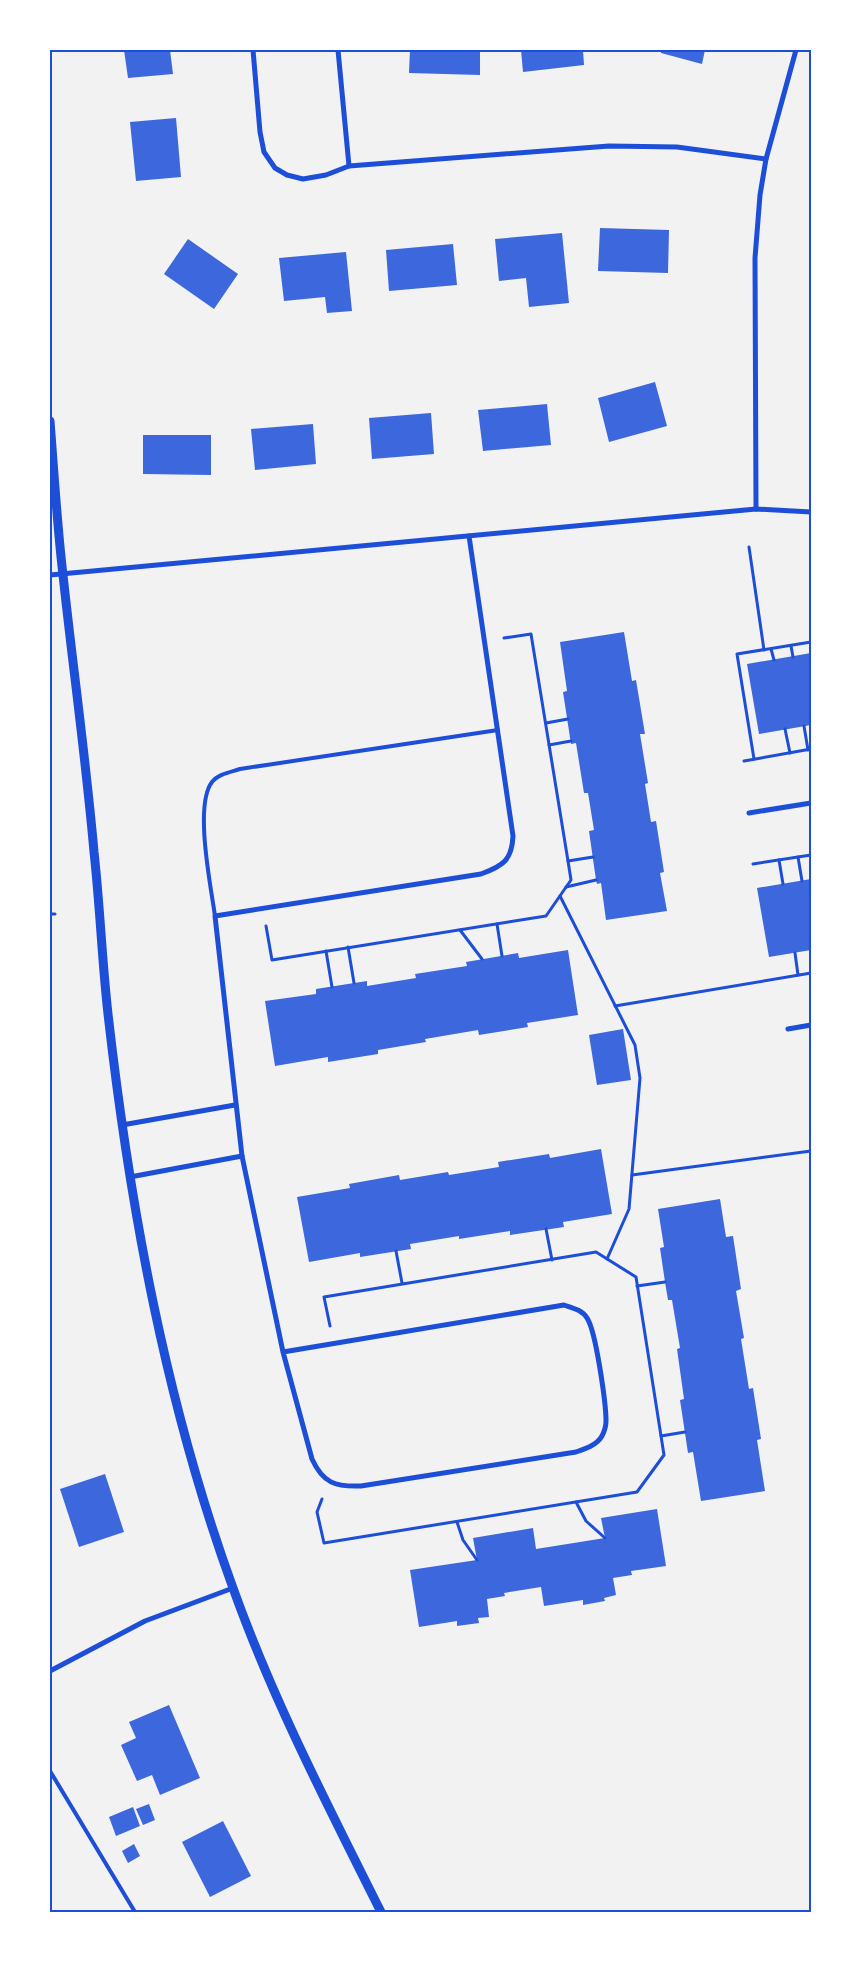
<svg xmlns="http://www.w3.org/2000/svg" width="861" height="1962" font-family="'Noto Sans',sans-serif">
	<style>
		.building { fill: #3d67dc }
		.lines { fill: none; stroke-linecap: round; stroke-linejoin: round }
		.path { stroke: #1d4ed8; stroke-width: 3 }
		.service { stroke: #1d4ed8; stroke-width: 4 }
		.minor { stroke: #1d4ed8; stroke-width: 5 }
		.tertiary { stroke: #1d4ed8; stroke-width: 9 }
		.neatline { fill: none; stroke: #1d4ed8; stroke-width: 2 }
	</style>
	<rect width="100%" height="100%" fill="#f2f2f2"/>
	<g class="building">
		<path d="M 124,50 L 170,50 L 173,74 L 128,78 Z"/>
		<path d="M 410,50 L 480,50 L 480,75 L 409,73 Z"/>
		<path d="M 521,50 L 583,50 L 584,65 L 523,72 Z"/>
		<path d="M 661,50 L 705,50 L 702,64 L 661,53 Z"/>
		<path d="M 176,118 L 181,177 L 136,181 L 130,122 Z"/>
		<path d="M 600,228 L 669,230 L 668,273 L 598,271 Z"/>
		<path d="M 562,233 L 569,303 L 529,307 L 526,278 L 499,281 L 495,239 Z"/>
		<path d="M 188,239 L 238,274 L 214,309 L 164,274 Z"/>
		<path d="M 453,244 L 457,285 L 389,291 L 386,250 Z"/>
		<path d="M 346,252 L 352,311 L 327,313 L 325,297 L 284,301 L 279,258 Z"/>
		<path d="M 655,382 L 667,426 L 609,442 L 598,398 Z"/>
		<path d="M 547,404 L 551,445 L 483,451 L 478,410 Z"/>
		<path d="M 431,413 L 434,454 L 372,459 L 369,418 Z"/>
		<path d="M 313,424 L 316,464 L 255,470 L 251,429 Z"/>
		<path d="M 143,435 L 211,435 L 211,475 L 143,474 Z"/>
		<path d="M 624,632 L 632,681 L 636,680 L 645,734 L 640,734 L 648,783 L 645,784 L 651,822 L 656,821 L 664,872 L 660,873 L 667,911 L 606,920 L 601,883 L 597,884 L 596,880 L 589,831 L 594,830 L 588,793 L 584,793 L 576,743 L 571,744 L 563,692 L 567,691 L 560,642 Z"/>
		<path d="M 811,653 L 811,725 L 759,734 L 747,664 Z"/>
		<path d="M 811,879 L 811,950 L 769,957 L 757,888 Z"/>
		<path d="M 568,950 L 578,1015 L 527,1023 L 528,1027 L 479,1035 L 478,1030 L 425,1039 L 426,1042 L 378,1050 L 378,1054 L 328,1062 L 328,1057 L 275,1066 L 265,1001 L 316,994 L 316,989 L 367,981 L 367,986 L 416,978 L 415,974 L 467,966 L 466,962 L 518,953 L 519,958 Z"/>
		<path d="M 623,1029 L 631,1080 L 597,1085 L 589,1035 Z"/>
		<path d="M 601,1149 L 612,1214 L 563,1222 L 564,1227 L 510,1235 L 510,1231 L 459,1239 L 459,1236 L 410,1244 L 411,1249 L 360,1257 L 360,1253 L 309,1262 L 297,1197 L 350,1188 L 349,1184 L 399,1175 L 400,1180 L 448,1172 L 449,1175 L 499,1167 L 498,1162 L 549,1154 L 550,1158 Z"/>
		<path d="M 720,1199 L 726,1237 L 733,1236 L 741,1289 L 736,1291 L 744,1338 L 741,1339 L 749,1389 L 753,1388 L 761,1439 L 757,1440 L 765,1491 L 701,1501 L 693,1452 L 688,1453 L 680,1400 L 684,1399 L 677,1349 L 680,1348 L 672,1300 L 668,1300 L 665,1282 L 660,1248 L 664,1247 L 658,1209 Z"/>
		<path d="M 105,1474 L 124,1532 L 79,1547 L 60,1489 Z"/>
		<path d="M 657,1509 L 666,1566 L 631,1571 L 632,1575 L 613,1578 L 616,1595 L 604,1598 L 605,1601 L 583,1605 L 583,1600 L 544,1606 L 541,1587 L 504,1593 L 505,1596 L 487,1599 L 489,1617 L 478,1618 L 479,1623 L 457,1626 L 457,1621 L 419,1627 L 410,1570 L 477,1560 L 473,1538 L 533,1528 L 536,1549 L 605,1538 L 601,1518 Z"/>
		<path d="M 169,1705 L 200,1778 L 160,1795 L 152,1775 L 137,1781 L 121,1745 L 136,1738 L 129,1722 Z"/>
		<path d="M 149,1804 L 155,1820 L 143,1825 L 136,1809 Z"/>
		<path d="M 133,1807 L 140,1826 L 116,1836 L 109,1817 Z"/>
		<path d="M 223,1821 L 251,1876 L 210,1897 L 182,1842 Z"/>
		<path d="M 134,1844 L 140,1856 L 128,1863 L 122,1851 Z"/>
	</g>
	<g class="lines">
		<g class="path">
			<path d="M 749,547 L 764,650"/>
			<path d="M 791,646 L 793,657"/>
			<path d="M 771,649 L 774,660"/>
			<path d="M 546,723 L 568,719"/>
			<path d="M 804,726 L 808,750"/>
			<path d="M 785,729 L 790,753"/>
			<path d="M 549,745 L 571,741"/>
			<path d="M 754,759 L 737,654 L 811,642"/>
			<path d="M 744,761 L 811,749"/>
			<path d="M 798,857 L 802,881"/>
			<path d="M 779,860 L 783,884"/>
			<path d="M 568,861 L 593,857"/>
			<path d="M 753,864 L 811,855"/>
			<path d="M 566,887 L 596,880"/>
			<path d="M 560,896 L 635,1045 L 640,1078 L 629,1209 L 607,1259"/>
			<path d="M 50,914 L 55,914"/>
			<path d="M 497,924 L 502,956"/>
			<path d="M 266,926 L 272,960 L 546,916 L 571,880 L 568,861 L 531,634 L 504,638"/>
			<path d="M 460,930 L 482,959"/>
			<path d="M 348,947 L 354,983"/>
			<path d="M 326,951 L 332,987"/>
			<path d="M 795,953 L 798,975"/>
			<path d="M 615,1006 L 811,973"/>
			<path d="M 632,1175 L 811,1151"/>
			<path d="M 546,1229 L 552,1260"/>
			<path d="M 396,1251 L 402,1283"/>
			<path d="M 637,1286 L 665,1282"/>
			<path d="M 661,1436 L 685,1432"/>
			<path d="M 322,1499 L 317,1512 L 324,1543 L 637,1492 L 664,1455 L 636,1277 L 596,1252 L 324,1297 L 330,1326"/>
			<path d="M 576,1502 L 586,1521 L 605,1538"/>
			<path d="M 457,1522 L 463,1540 L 477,1560"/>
		</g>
		<g class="service">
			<path d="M 215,916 C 211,887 194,805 212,782 C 218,774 231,772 240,769 L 498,730"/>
			<path d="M 50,1771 L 135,1912"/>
		</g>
		<g class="minor">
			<path d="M 253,50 L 260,132 L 264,152 L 275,168 L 287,175 L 303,179 L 326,175 L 349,166 L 338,50"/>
			<path d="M 349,166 L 609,146 L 677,147 L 766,159"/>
			<path d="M 756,509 L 755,258 L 760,195 L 766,159 L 796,50"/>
			<path d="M 50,575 L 756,509 L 811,512"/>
			<path d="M 749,813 L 811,803"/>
			<path d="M 788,1029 L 811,1025"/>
			<path d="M 122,1125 L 235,1105"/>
			<path d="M 130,1177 L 242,1156"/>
			<path d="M 283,1352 L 564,1305 C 573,1308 582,1310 587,1318 C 596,1331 606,1404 606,1421 C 606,1426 604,1432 602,1436 C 597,1445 585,1449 576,1452 L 361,1486 C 335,1487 323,1483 312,1459 L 283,1352 L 242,1156 L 215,916 L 481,874 C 503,866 512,860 513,836 L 469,536"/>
			<path d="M 50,1671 L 145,1621 L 233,1588"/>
		</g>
		<path class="tertiary" d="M 50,421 C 54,472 57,524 63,575 C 73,668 86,760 94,852 C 100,906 102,961 108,1014 C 130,1208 166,1404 233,1588 C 273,1700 328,1806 381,1912"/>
	</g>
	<rect width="861" height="1962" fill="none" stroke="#ffffff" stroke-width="102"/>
	<rect x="51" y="51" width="759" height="1860" class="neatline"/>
</svg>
